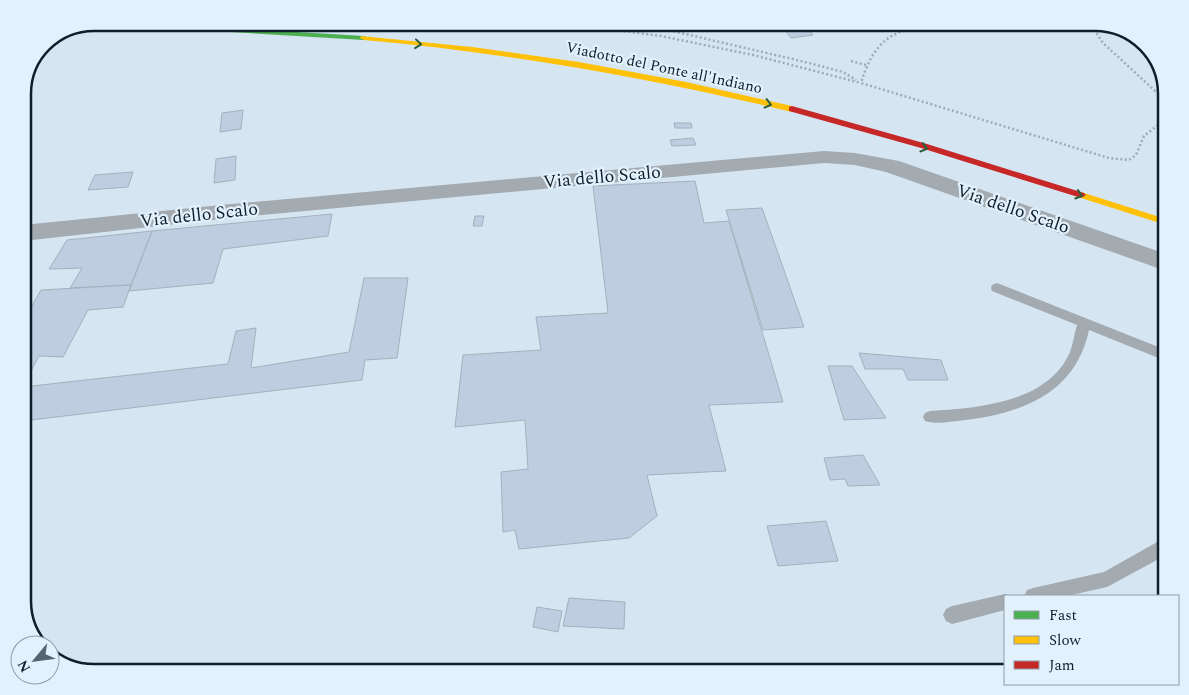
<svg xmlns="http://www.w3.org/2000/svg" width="1189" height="695" font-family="Spectral,serif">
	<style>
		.building { fill: #becde0; stroke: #a6b0bd }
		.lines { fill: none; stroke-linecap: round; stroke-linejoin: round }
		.path { stroke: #a3abb2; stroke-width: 2.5; stroke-dasharray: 2 2.5; stroke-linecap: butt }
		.lane { fill: #a3aab0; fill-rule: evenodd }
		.street { fill: #a3aab0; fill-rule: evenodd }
		.fast { fill: #4caf50; fill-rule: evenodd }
		.slow { fill: #ffc107; fill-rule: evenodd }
		.jam { fill: #c62828; fill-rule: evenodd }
		.oneway { stroke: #2b5f3b }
		.labels { text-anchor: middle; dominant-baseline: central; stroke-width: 4.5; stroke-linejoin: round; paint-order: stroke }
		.far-street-label { font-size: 15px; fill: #101e29; stroke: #e3f1fd }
		.street-label { font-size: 18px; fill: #101e29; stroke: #e3f1fd }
		.rim { fill: none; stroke: #101e29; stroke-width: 2.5 }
	</style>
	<rect width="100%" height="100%" fill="#d5e5f2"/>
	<g class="building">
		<path d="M 806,26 L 813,35 L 791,38 L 784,29 Z"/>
		<path d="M 243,110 L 241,129 L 220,132 L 222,113 Z"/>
		<path d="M 674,123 L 691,123 L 692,128 L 675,128 Z"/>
		<path d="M 693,138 L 696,145 L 672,146 L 670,140 Z"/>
		<path d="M 236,156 L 235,180 L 214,183 L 216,159 Z"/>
		<path d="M 133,172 L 128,187 L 88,190 L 95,175 Z"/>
		<path d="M 695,181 L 704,223 L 729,221 L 783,402 L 709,405 L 726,471 L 647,475 L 657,516 L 629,538 L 519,549 L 515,530 L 503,532 L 501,472 L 528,469 L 525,420 L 455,427 L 463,355 L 541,350 L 536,317 L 608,313 L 593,186 Z"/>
		<path d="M 762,208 L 804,327 L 763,330 L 726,210 Z"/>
		<path d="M 332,214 L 328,236 L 223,249 L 213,283 L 129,291 L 152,231 Z"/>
		<path d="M 475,216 L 484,216 L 482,226 L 473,226 Z"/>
		<path d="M 152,231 L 131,285 L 70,288 L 82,268 L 49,269 L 67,240 Z"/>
		<path d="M 364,278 L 408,278 L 397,358 L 365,360 L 362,380 L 23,421 L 23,387 L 228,364 L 236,331 L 256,328 L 251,368 L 349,352 Z"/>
		<path d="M 131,285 L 123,307 L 88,310 L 63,357 L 39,356 L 23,386 L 23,321 L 41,290 Z"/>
		<path d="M 859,353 L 941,360 L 948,380 L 908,380 L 903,369 L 865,369 Z"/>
		<path d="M 828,366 L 852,366 L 886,418 L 844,420 Z"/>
		<path d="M 863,455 L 880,485 L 848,486 L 845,479 L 830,480 L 824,458 Z"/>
		<path d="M 826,521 L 838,561 L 778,566 L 767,526 Z"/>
		<path d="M 569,598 L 625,602 L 624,629 L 563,626 Z"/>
		<path d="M 537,607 L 562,611 L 558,632 L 533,627 Z"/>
	</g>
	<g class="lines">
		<g class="path">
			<path d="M 557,22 L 661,36 L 753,55 L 861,83"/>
			<path d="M 634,22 L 801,61 L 843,72 L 856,80"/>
			<path d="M 967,22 C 912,30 880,20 861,83 L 1109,158 L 1129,160 L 1136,155 L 1144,136 L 1166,119"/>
			<path d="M 1089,22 L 1103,43 L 1166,101"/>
			<path d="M 851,61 L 866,65"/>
		</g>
		<g class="lane">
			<path d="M 997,283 L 1166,350 L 1166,361 L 1089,330 C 1076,392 1024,413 966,420 C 954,421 937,425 925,421 L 923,417 L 925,413 L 930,411 C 978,408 1048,403 1070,352 C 1073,344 1074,334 1077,325 L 992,291 L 991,288 L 992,285 Z"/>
			<path d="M 1166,537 L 1166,555 L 1107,587 L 1067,596 L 1024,596 L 1027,590 L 1033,588 L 1104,572 Z"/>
			<path d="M 1005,594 L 1011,596 L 1005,596 L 1005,610 L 952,624 L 946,621 L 943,615 L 946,609 L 952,606 Z"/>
		</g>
		<path class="street" d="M 824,151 L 855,153 L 899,161 L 1166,254 L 1166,271 L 886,172 L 855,165 L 824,163 L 231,218 L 23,241 L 23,225 L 231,204 Z"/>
		<path class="fast" d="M 86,26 L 231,28 L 364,36 L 368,38 L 364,40 L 231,32 L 77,30 Z"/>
		<g class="slow">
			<path d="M 361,36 L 472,47 L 579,62 L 686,82 L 792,106 L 796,109 L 792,112 C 651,78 509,53 364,40 L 360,38 Z"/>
			<path d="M 1081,192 L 1166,219 L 1166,225 L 1078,197 L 1076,195 Z"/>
		</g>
		<path class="jam" d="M 792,106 L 927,144 L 1084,193 L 1086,195 L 1081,198 L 1078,197 L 921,148 L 789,111 L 789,107 Z"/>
	</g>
	<defs><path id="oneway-chevron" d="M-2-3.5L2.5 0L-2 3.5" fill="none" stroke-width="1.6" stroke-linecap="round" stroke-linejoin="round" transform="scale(1.25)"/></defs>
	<g class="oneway">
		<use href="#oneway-chevron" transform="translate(418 44) rotate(6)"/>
		<use href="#oneway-chevron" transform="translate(768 104) rotate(14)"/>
		<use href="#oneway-chevron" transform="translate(924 148) rotate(17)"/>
		<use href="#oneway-chevron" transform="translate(1079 195) rotate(17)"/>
	</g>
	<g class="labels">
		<g class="far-street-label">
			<text transform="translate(664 68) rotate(12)">Viadotto del Ponte all'Indiano</text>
		</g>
		<g class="street-label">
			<text transform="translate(602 177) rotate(-5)">Via dello Scalo</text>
			<text transform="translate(1013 209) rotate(19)">Via dello Scalo</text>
			<text transform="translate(199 215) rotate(-6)">Via dello Scalo</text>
		</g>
	</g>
	<path d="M0 0H1189V695H0ZM94 31H1095A63 63 0 0 1 1158 94V601A63 63 0 0 1 1095 664H94A63 63 0 0 1 31 601V94A63 63 0 0 1 94 31Z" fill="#e3f1fd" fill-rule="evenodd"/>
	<path class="rim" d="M94 31H1095A63 63 0 0 1 1158 94V601A63 63 0 0 1 1095 664H94A63 63 0 0 1 31 601V94A63 63 0 0 1 94 31Z"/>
	<rect x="1004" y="595" width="175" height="90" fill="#e3f1fd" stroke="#8f9da8"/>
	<rect x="1014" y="611" width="25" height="8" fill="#4caf50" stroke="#8f9da8"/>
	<text x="1049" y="620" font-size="15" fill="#101e29">Fast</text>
	<rect x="1014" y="636" width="25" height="8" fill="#ffc107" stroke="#8f9da8"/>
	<text x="1049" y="645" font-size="15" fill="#101e29">Slow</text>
	<rect x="1014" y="661" width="25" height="8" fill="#c62828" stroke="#8f9da8"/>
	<text x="1049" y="670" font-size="15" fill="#101e29">Jam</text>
	<g transform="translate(35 660) rotate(241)"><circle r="24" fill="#e3f1fd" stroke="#8f9da8"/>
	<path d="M0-4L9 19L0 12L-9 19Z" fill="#55646f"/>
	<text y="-8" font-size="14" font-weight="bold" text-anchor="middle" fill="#101e29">N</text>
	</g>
</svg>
